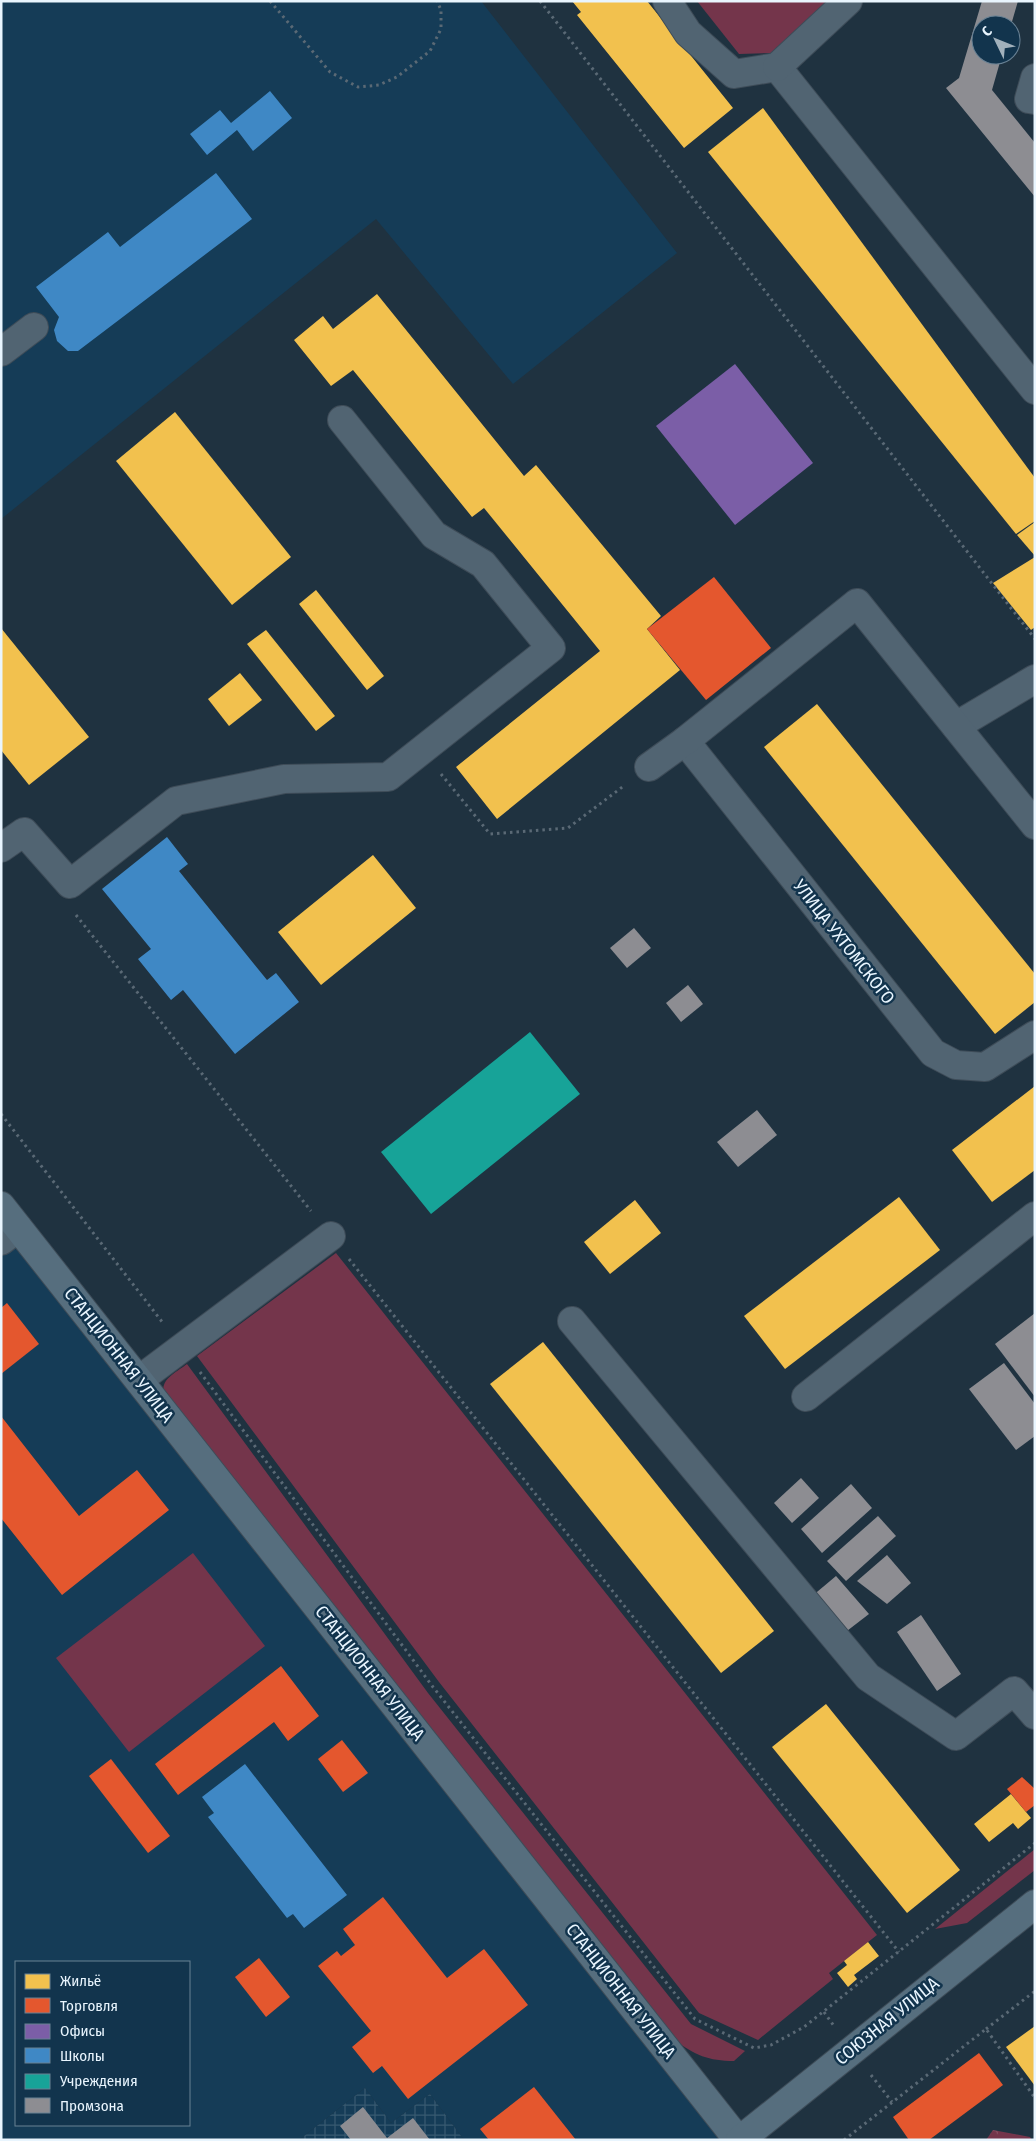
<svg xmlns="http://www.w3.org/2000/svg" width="1036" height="2141" font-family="'Fira Sans Condensed',sans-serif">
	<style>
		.built { fill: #153c57; fill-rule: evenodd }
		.industrial { fill: url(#industrial-grid) }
		.green { fill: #74354b }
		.forest { fill: url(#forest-crowns) }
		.homes { fill: #f2c14e }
		.shops { fill: #e4572e }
		.offices { fill: #7b5ea7 }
		.schools { fill: #3f88c5 }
		.public { fill: #17a398 }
		.industry { fill: #8d8d92 }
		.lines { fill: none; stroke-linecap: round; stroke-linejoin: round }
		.minor-casing { stroke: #3e4c58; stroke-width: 30 }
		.major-casing { stroke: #3e4c58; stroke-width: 30 }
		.path { stroke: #5a6975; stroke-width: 3; stroke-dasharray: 2.5 4; stroke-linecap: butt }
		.minor { stroke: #516472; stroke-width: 28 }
		.major { stroke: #566e7e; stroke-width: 28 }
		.labels { text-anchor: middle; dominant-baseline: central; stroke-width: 5; stroke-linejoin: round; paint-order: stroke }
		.street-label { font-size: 18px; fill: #e9f5fe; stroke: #12344d }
	</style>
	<defs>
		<pattern id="industrial-grid" width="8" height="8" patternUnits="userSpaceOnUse" patternTransform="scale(1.25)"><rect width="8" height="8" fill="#153c57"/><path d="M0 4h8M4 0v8" fill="none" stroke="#375970"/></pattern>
		<pattern id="forest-crowns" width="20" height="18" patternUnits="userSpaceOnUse" patternTransform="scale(1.25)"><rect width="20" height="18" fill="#74354b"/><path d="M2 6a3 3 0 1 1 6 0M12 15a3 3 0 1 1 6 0" fill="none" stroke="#885366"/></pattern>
	</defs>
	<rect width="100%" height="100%" fill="#1f3240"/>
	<g class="built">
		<path d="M 1,1 L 481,1 L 677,253 L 513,384 L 376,219 L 1,519 Z"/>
		<path d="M 1,1202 L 724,2140 L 464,2140 L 430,2094 L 391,2123 L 365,2088 L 299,2140 L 1,2140 ZM 16,1962 L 189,1962 L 189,2125 L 16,2125 Z"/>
	</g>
	<path class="industrial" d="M 365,2088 L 391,2123 L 430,2094 L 464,2140 L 299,2140 Z"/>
	<g class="green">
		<path d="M 697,1 L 828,1 L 771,53 L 739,54 Z"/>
		<path d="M 336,1253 L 877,1935 L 829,1973 L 833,1979 L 758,2040 L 699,2013 L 439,1682 L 197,1356 Z"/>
		<path d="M 187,1364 L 428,1693 L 691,2024 L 745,2051 L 734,2061 C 709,2061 694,2055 675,2040 L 164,1393 C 160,1379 177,1372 187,1364 Z"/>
		<path d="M 193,1553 L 265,1646 L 129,1752 L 56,1658 Z"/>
		<path d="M 1035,1849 L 1035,1870 L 967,1923 L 935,1929 Z"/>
	</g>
	<path class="forest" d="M 993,2130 L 1030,2137 L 1032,2140 L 986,2140 Z"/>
	<g class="homes">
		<path d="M 572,1 L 647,1 L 733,108 L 684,148 L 577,15 L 581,12 Z"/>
		<path d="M 763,108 L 1035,478 L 1035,521 L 1016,534 L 708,152 Z"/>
		<path d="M 377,294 L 524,476 L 536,465 L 661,616 L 647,629 L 680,670 L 497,819 L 456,767 L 600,651 L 484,508 L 472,517 L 353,370 L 331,386 L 294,340 L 323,316 L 333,329 Z"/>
		<path d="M 175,412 L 291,557 L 232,605 L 116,461 Z"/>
		<path d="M 1035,522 L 1035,556 L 1017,535 Z"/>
		<path d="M 1035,557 L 1035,627 L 1031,630 L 993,583 Z"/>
		<path d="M 316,590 L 384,676 L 367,690 L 299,604 Z"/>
		<path d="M 1,628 L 89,737 L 29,785 L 1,750 Z"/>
		<path d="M 266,630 L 335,716 L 316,731 L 247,644 Z"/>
		<path d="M 240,673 L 262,700 L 229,726 L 208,699 Z"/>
		<path d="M 817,704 L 1035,974 L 1035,1002 L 995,1034 L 764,747 Z"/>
		<path d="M 373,855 L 416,908 L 321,985 L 278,932 Z"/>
		<path d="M 1035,1086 L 1035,1170 L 992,1202 L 952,1150 Z"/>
		<path d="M 899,1197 L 940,1250 L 785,1369 L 744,1316 Z"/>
		<path d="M 635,1200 L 661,1233 L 610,1274 L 584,1242 Z"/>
		<path d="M 543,1342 L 774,1631 L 721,1673 L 490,1384 Z"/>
		<path d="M 826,1704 L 960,1870 L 907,1913 L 772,1747 Z"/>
		<path d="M 1011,1794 L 1031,1818 L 1018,1829 L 1013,1823 L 989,1842 L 974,1824 Z"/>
		<path d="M 868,1942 L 879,1956 L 854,1975 L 857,1979 L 848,1987 L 837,1973 L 847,1965 L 844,1961 Z"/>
		<path d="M 1035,2026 L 1035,2086 L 1006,2047 Z"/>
	</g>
	<g class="shops">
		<path d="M 714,577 L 771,648 L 706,700 L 647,629 Z"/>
		<path d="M 7,1303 L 39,1344 L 1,1374 L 1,1308 Z"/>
		<path d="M 1,1416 L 79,1516 L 137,1470 L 169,1510 L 62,1595 L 1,1518 Z"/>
		<path d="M 281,1666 L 319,1716 L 288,1741 L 274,1722 L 178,1795 L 155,1764 Z"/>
		<path d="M 342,1740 L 368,1773 L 343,1792 L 318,1759 Z"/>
		<path d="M 111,1759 L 170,1836 L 148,1853 L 89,1776 Z"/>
		<path d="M 1022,1777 L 1035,1789 L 1035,1805 L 1026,1812 L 1007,1789 Z"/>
		<path d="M 383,1897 L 447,1978 L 484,1949 L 528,2005 L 408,2099 L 382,2066 L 373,2073 L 352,2047 L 371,2031 L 318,1966 L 337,1951 L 341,1956 L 355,1945 L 343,1929 Z"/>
		<path d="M 259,1958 L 290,1997 L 266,2017 L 235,1977 Z"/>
		<path d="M 979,2053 L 1003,2085 L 929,2140 L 909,2140 L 893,2117 Z"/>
		<path d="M 534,2087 L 576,2140 L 489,2140 L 480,2129 Z"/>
	</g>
	<path class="offices" d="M 735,364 L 813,463 L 735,525 L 656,426 Z"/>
	<g class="schools">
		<path d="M 270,91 L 292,118 L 253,151 L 237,130 L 207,155 L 190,134 L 220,110 L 231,123 Z"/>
		<path d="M 216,173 L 252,219 L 78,351 L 68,351 L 57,341 L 54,330 L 59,317 L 36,287 L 108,232 L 120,247 Z"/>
		<path d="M 167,837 L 188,864 L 179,871 L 267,980 L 276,973 L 299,1002 L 235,1054 L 183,990 L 171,1000 L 138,959 L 151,949 L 102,889 Z"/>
		<path d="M 245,1764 L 347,1895 L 304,1928 L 293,1914 L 287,1918 L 208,1817 L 214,1813 L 202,1797 Z"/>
	</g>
	<path class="public" d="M 530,1032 L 580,1094 L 431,1214 L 381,1152 Z"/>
	<g class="industry">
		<path d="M 982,1 L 1018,1 L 1011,25 L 981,25 L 981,55 L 1002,55 L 992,90 L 1035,143 L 1035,197 L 946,88 L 959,78 Z"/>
		<path d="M 634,928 L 651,948 L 627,968 L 610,948 Z"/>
		<path d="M 688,985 L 703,1004 L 681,1022 L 666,1003 Z"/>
		<path d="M 757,1110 L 777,1135 L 738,1167 L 717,1142 Z"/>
		<path d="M 1035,1313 L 1035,1397 L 995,1344 Z"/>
		<path d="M 1004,1363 L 1035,1404 L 1035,1436 L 1016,1450 L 969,1389 Z"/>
		<path d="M 801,1478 L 819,1498 L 792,1523 L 774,1503 Z"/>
		<path d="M 851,1484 L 872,1508 L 822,1553 L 801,1529 Z"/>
		<path d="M 878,1516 L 896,1536 L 846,1581 L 827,1561 Z"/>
		<path d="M 887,1555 L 911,1583 L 887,1604 L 857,1581 Z"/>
		<path d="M 836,1576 L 869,1614 L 843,1634 L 811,1597 Z"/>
		<path d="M 921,1615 L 961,1674 L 937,1691 L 897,1632 Z"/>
		<path d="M 363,2107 L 387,2138 L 413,2118 L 430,2140 L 351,2140 L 340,2126 Z"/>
	</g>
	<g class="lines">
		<g class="minor-casing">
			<g id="minor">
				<path d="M 667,1 L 688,33 L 734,74 L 777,67 L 1035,390"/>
				<path d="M 777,67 L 848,1"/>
				<path d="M 1035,78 L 1029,99 L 1035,100"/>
				<path d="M 1,352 L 34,327"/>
				<path d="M 956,726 L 1035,679"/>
				<path d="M 685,741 L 933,1053 L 956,1065 L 985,1067 L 1035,1035"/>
				<path d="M 649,767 L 685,741 L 857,603 L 1035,825"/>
				<path d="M 1,848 L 24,832 L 70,884 L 176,801 L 284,779 L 388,777 L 551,648 L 483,564 L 434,535 L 342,420"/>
				<path d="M 1,1241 L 18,1228"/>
				<path d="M 572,1321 L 868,1677 L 956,1736 L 1014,1691 L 1035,1715"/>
				<path d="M 139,1380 L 331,1236"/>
				<path d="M 806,1397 L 1035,1216"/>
			</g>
		</g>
		<g class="major-casing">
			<g id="major">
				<path d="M 1,1206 L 738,2140"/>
				<path d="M 740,2140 L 1035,1904"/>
			</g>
		</g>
		<g class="path">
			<path d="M 270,1 L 330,72 L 358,87 L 379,85 L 397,77 L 430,51 L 441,29 L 441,10 L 437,1"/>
			<path d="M 540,1 L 1035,639"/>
			<path d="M 441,774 L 490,834 L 568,828 L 625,785"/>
			<path d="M 76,915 L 311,1211"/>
			<path d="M 1,1114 L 163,1323"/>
			<path d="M 349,1259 L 899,1952"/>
			<path d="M 200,1372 L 433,1687 L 695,2019 L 754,2048 L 771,2045 L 804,2027 L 1035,1843"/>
			<path d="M 824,2012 L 834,2026"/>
			<path d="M 986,2029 L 1035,1991"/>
			<path d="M 871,2075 L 892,2102"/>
			<path d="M 844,2140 L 986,2029 L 1035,2098"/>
		</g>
		<use href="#minor" class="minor"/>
		<use href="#major" class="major"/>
	</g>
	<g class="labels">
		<g class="street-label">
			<text transform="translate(844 942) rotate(52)">УЛИЦА УХТОМСКОГО</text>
			<text transform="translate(119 1355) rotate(52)">СТАНЦИОННАЯ УЛИЦА</text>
			<text transform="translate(370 1673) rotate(52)">СТАНЦИОННАЯ УЛИЦА</text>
			<text transform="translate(621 1991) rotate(52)">СТАНЦИОННАЯ УЛИЦА</text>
			<text transform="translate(887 2021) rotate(-39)">СОЮЗНАЯ УЛИЦА</text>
		</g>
	</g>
	<rect width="1036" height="2141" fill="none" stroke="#e9f5fe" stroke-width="5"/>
	<rect x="15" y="1961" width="175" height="165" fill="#12344d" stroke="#688194"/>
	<rect x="25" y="1974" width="25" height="15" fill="#f2c14e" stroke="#688194"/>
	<text x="60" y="1986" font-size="15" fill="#e9f5fe">Жильё</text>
	<rect x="25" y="1998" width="25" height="15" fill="#e4572e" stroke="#688194"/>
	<text x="60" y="2011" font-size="15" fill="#e9f5fe">Торговля</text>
	<rect x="25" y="2024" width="25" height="15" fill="#7b5ea7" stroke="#688194"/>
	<text x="60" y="2036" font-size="15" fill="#e9f5fe">Офисы</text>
	<rect x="25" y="2048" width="25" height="15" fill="#3f88c5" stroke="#688194"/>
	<text x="60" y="2061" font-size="15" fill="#e9f5fe">Школы</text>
	<rect x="25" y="2074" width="25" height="15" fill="#17a398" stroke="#688194"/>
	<text x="60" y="2086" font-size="15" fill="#e9f5fe">Учреждения</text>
	<rect x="25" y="2098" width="25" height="15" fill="#8d8d92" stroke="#688194"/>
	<text x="60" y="2111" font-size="15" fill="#e9f5fe">Промзона</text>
	<g transform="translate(996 40) rotate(313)"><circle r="24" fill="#12344d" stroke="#688194"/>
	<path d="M0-4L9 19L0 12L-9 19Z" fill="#a2b1bc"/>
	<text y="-8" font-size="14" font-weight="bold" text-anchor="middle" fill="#e9f5fe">С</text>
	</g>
</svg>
